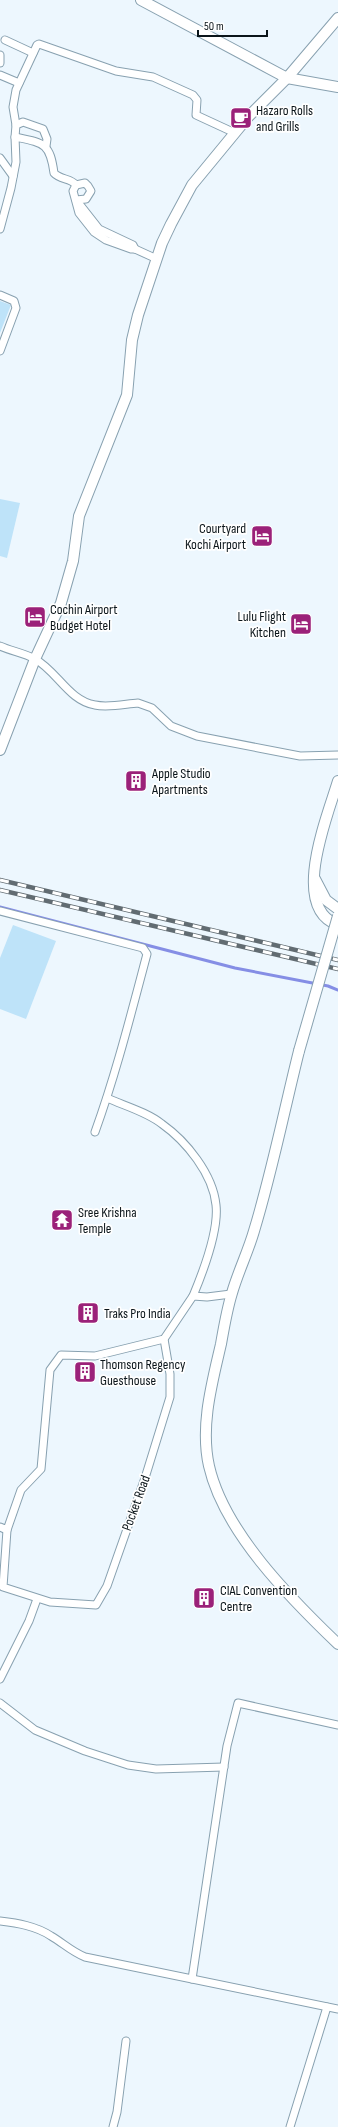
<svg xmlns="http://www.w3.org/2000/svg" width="338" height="2127" font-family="'Sofia Sans Condensed',sans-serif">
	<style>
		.green { fill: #bee3f9 }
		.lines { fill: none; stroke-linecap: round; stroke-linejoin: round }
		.stream { stroke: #858ee5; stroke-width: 3 }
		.street-casing { stroke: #88a1b0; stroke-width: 9 }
		.secondary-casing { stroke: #88a1b0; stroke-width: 12 }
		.street { stroke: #fff; stroke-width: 7 }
		.secondary { stroke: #fff; stroke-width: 10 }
		.rail-casing { stroke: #626c72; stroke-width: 4.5 }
		.rail { stroke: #fff; stroke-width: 3; stroke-dasharray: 9; stroke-linecap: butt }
		.secondary-bridge-casing { stroke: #88a1b0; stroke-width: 12; stroke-linecap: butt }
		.secondary-bridge { stroke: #fff; stroke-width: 10 }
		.labels { text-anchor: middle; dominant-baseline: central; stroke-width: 3.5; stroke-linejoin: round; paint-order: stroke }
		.poi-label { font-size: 14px; fill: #0b151a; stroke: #fff; text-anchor: start }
		.street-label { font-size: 14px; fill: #0b151a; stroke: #fff }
	</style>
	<rect width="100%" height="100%" fill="#edf7fe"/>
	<g class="green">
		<path d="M 0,301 L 11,305 L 0,333 Z"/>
		<path d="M 0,499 L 20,503 L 7,558 L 0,556 Z"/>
		<path d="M 13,925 L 56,941 L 26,1019 L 0,1009 L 0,958 Z"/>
	</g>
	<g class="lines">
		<path class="stream" d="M 0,907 L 235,968 L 328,986 L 338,990"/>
		<g class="street-casing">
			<g id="street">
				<path d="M 5,40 L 33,53"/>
				<path d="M 0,55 L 0,63"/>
				<path d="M 0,75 L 19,83"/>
				<path d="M 16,125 L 13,107 L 16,90 L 37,45 L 39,44 L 116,71 L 153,77 L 193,95 L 197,100 L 196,115 L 235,133"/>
				<path d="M 15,137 L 16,125 L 23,122 L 43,129 L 47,139 L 46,146"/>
				<path d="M 0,158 L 13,176"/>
				<path d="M 76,185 L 85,183 L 88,186 L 91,191 L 86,199 L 76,200"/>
				<path d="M 77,201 L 99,229 L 133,245 L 135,249"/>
				<path d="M 0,229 L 11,188 L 16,162 L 15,137 C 44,143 50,143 54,173 C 60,180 71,178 76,185 L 73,191 L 79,213 L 94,232 L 106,240 L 131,249 L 135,249 L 157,259"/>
				<path d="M 0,295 L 14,301 L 16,308 L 0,351"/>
				<path d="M 0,646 C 11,651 24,653 35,659 C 57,671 69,701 95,705 C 108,708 125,704 138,703 L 152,708 L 171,726 L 197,736 L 300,756 L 338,755"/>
				<path d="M 0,911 L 143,948 L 147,954 C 131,1014 116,1074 95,1132"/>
				<path d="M 107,1098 C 125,1106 147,1112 162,1124 C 186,1141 213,1174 216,1205 C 219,1231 203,1272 193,1296"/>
				<path d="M 0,1527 L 7,1530 L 21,1490 L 41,1469 L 50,1370 L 61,1355 L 95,1356 L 164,1339 L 193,1296 L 207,1297 L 231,1294"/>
				<path d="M 7,1530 L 3,1587 L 50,1602 L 96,1605 L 107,1586 L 145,1478 L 170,1397 L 170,1374 L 164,1339"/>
				<path d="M 0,1679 L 29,1621 L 37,1599"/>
				<path d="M 0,1703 L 35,1730 L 85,1751 L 128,1765 L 156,1769 L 224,1767"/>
				<path d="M 0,1921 C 17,1923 36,1926 51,1936 C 63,1943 72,1952 85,1957 L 338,2009"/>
				<path d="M 192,1979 L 227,1746 L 238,1703 L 338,1725"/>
				<path d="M 113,2127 L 117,2112 L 126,2041"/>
				<path d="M 290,2127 L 327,2007"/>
			</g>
		</g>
		<g class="secondary-casing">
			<g id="secondary">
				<path d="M 141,0 L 287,78 L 338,87"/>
				<path d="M 0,750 L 35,659 L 61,603 L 73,561 L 79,516 L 127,395 L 132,340 L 138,315 L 162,243 L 171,224 L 192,185 L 248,117 L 287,78 L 338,18"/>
				<path d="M 338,781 C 328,815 289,908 338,925"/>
				<path d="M 315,879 L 326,900 L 338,909"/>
				<path d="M 299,1051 C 284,1111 272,1172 254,1231 C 248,1252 238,1272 232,1293 C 227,1309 224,1327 221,1344 C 212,1383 200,1426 209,1466 C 224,1532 291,1599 338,1644"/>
			</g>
		</g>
		<use href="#street" class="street"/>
		<use href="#secondary" class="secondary"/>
		<g class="rail-casing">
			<g id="rail">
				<path d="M 0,880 L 338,960"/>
				<path d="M 0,890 L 338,969"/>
			</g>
		</g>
		<use href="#rail" class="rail"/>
		<g class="secondary-bridge-casing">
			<path id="secondary-bridge" d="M 299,1051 L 338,916"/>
		</g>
		<use href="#secondary-bridge" class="secondary-bridge"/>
	</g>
	<defs>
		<g id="cafe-square" transform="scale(1.15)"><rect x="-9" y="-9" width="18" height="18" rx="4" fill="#9b2179" stroke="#fff"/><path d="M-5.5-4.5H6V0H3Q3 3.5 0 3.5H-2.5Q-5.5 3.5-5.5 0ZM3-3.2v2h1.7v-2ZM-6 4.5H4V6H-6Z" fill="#fff"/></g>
		<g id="hotel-square" transform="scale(1.15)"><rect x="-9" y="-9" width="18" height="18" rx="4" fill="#9b2179" stroke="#fff"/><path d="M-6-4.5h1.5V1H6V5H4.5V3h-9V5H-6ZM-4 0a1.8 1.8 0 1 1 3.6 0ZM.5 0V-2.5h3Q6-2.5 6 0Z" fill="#fff"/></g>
		<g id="building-square" transform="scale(1.15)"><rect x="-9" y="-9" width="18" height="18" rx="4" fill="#9b2179" stroke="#fff"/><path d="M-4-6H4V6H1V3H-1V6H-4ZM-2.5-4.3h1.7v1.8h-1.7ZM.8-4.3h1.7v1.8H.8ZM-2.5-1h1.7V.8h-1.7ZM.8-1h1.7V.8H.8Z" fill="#fff"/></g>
		<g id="temple-square" transform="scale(1.15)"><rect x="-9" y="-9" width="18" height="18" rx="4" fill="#9b2179" stroke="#fff"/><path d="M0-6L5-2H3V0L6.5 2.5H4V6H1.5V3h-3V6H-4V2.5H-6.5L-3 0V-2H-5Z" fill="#fff"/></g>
	</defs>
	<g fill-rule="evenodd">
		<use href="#cafe-square" x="241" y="118"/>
		<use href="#hotel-square" x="262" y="536"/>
		<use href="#hotel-square" x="35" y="617"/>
		<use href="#hotel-square" x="301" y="624"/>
		<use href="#building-square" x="136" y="781"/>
		<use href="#temple-square" x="62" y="1220"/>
		<use href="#building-square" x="88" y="1313"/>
		<use href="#building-square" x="85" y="1372"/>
		<use href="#building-square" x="204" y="1598"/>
	</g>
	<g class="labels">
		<g class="poi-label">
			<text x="256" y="110">Hazaro Rolls<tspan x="256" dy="16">and Grills</tspan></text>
			<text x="246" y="528" text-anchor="end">Courtyard<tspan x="246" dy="16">Kochi Airport</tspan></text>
			<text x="50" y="609">Cochin Airport<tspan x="50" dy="16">Budget Hotel</tspan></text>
			<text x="286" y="616" text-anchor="end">Lulu Flight<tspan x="286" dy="16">Kitchen</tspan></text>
			<text x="152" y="773">Apple Studio<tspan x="152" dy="16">Apartments</tspan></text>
			<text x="78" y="1212">Sree Krishna<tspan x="78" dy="16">Temple</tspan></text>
			<text x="104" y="1313">Traks Pro India</text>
			<text x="100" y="1364">Thomson Regency<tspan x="100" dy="16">Guesthouse</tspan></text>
			<text x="220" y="1590">CIAL Convention<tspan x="220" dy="16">Centre</tspan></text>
		</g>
		<g class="street-label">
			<text transform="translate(136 1503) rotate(-70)">Pocket Road</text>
		</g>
	</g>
	<path d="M198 30v6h69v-6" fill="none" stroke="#0b151a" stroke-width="2"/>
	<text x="204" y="30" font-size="12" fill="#0b151a" stroke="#ffffff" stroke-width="3" paint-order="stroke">50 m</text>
</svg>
